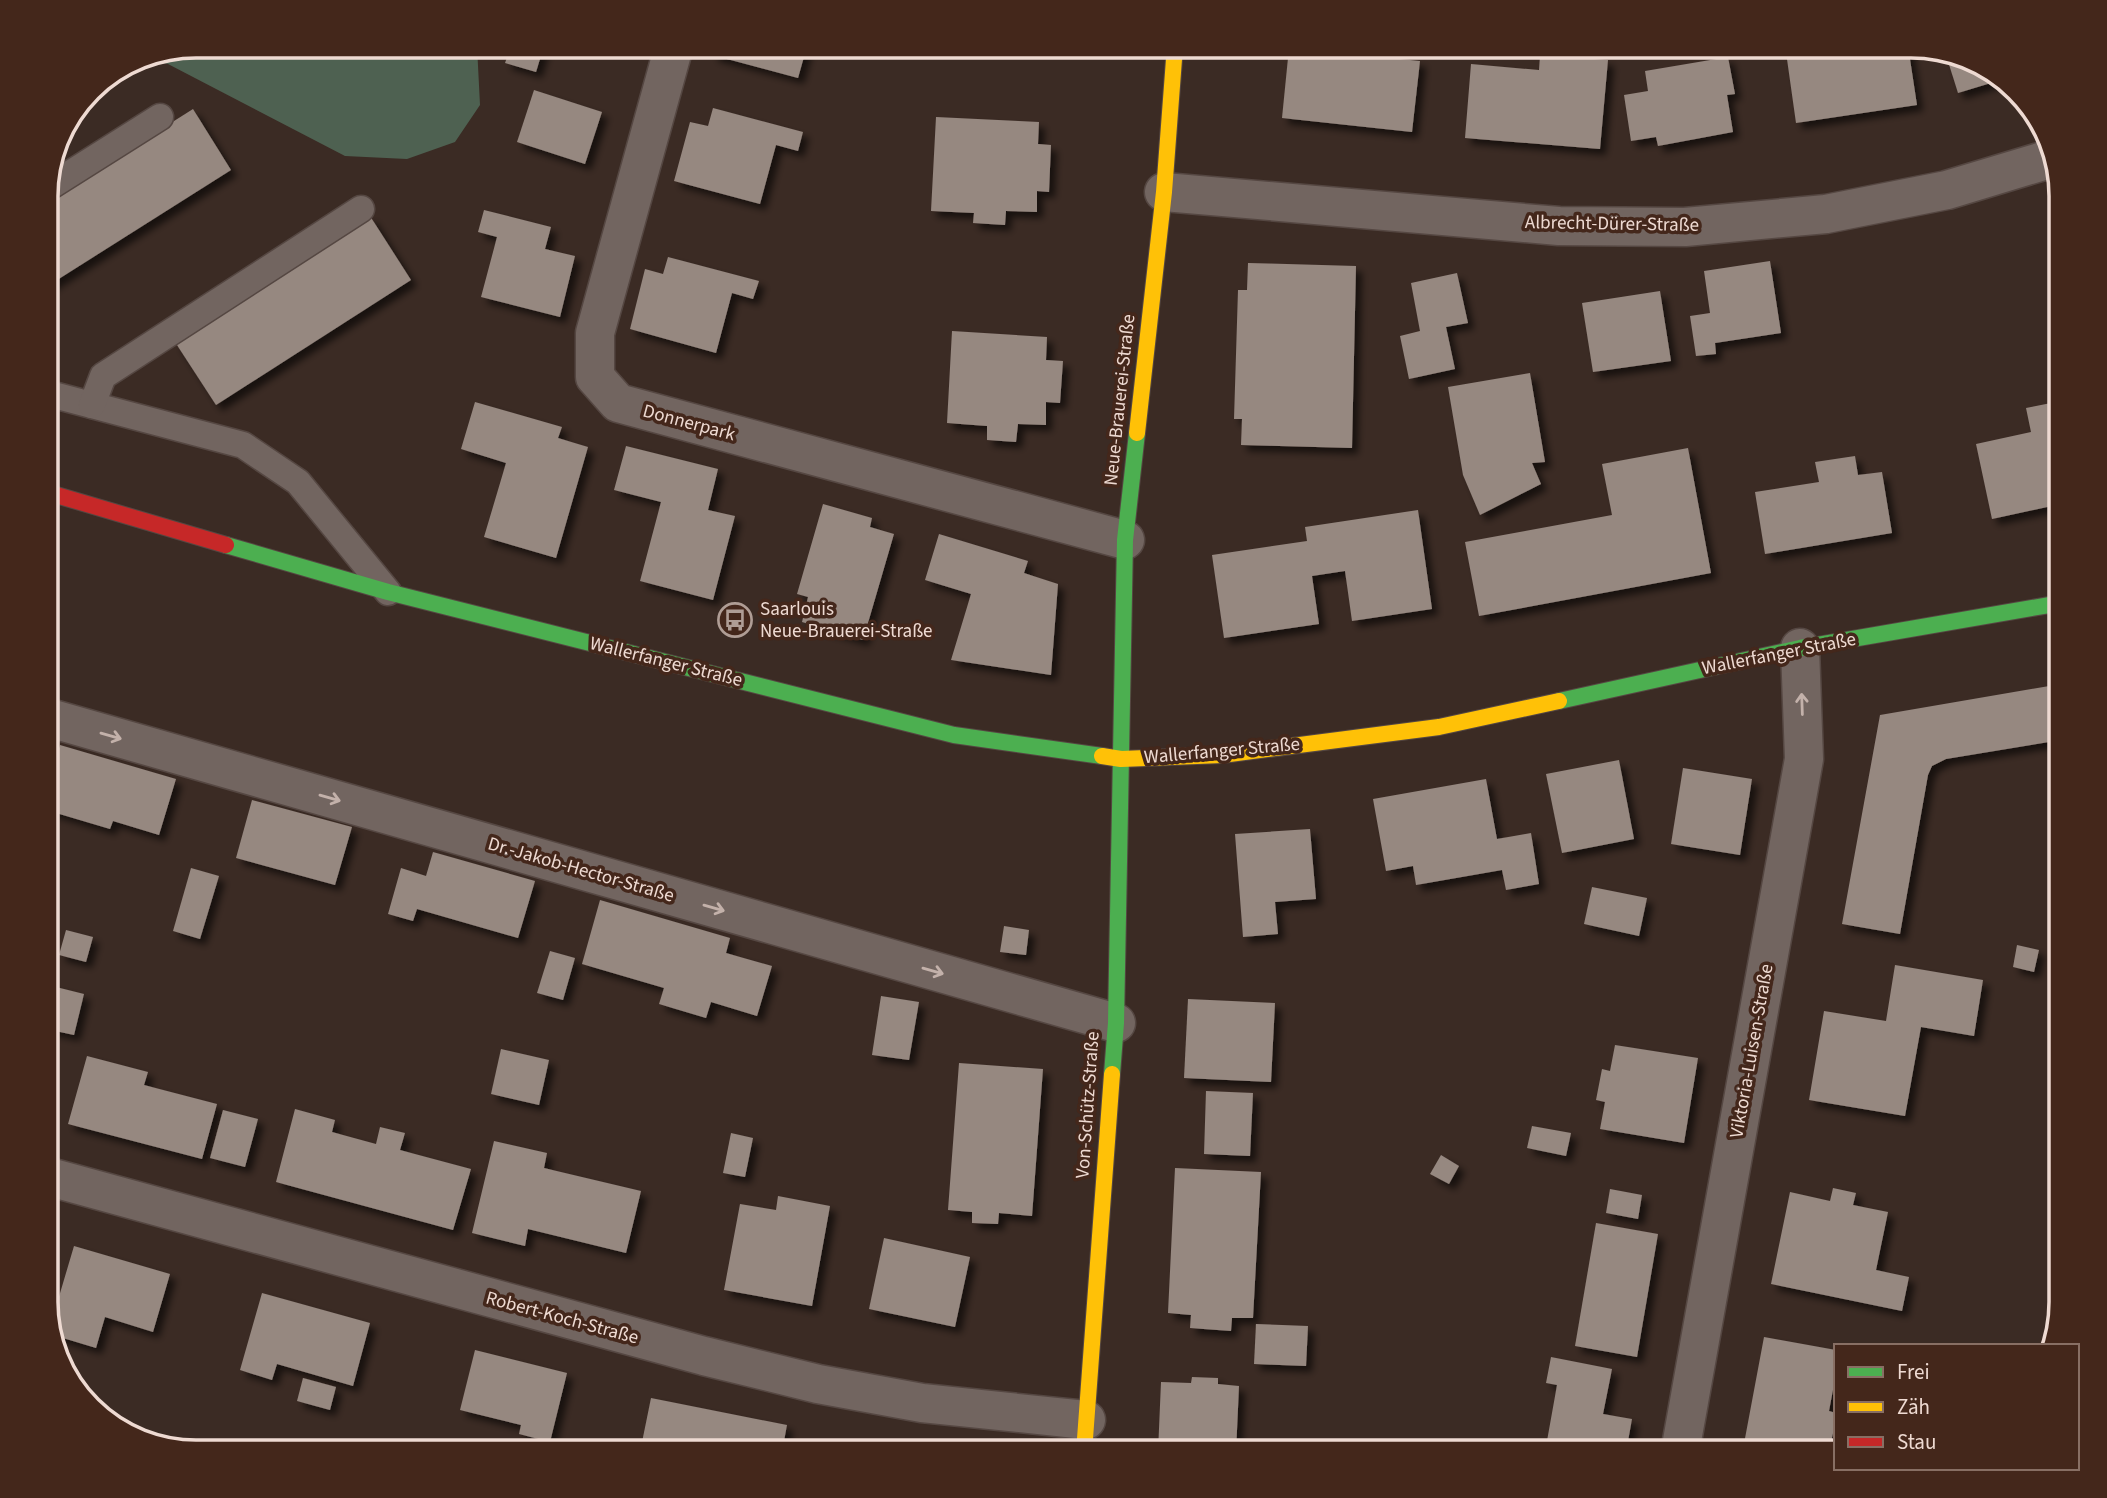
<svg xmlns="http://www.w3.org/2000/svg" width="2107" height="1498" font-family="'Source Sans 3',sans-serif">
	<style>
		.forest { fill: #4e6151 }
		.building { fill: #968880; filter: url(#shadow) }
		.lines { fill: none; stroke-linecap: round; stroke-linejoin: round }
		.lane-casing { stroke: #554742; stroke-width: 29 }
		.street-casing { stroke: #554742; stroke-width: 41 }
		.fast-casing { stroke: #554742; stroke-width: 18 }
		.slow-casing { stroke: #554742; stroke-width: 18 }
		.jam-casing { stroke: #554742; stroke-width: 18 }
		.lane { stroke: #726560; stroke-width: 26 }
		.street { stroke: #726560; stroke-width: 38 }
		.fast { stroke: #4caf50; stroke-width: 16 }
		.slow { stroke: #ffc107; stroke-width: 16 }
		.jam { stroke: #c62828; stroke-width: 16 }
		.oneway { stroke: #c3b1aa }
		.labels { text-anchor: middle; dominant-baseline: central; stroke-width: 7; stroke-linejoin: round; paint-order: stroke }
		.street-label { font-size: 19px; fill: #eedad2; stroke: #44271b }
		.poi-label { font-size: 19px; fill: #eedad2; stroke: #44271b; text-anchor: start }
		.rim { fill: none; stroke: #eedad2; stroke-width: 3.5 }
	</style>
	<defs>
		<filter id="shadow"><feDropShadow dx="6" dy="6" stdDeviation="3.5" flood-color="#0009"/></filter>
	</defs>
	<rect width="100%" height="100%" fill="#3b2b24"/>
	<path class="forest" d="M 196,46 L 477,46 L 480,105 L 455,142 L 407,159 L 345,156 L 168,64 L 140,57 Z"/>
	<g class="building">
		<path d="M 511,46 L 544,46 L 536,72 L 505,63 Z"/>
		<path d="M 714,46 L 807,46 L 798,78 L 712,55 Z"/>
		<path d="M 1812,46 L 1908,46 L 1917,105 L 1796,123 L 1786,52 L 1812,48 Z"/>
		<path d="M 1289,48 L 1420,61 L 1412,132 L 1282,118 Z"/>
		<path d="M 1540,55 L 1608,60 L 1600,149 L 1465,138 L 1471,64 L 1539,70 Z"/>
		<path d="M 1728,57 L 1735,94 L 1727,95 L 1733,132 L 1658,146 L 1656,137 L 1631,141 L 1624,95 L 1648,91 L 1645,71 Z"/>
		<path d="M 1947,58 L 2002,76 L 2004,79 L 1958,93 Z"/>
		<path d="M 534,90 L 602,112 L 585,164 L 517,142 Z"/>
		<path d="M 713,108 L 803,132 L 798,151 L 776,145 L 760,204 L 674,181 L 690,122 L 708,126 Z"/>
		<path d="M 193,109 L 231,170 L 46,287 L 46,202 Z"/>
		<path d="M 936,117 L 1039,122 L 1038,144 L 1051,145 L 1049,192 L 1037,191 L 1037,212 L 1006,211 L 1005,225 L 973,223 L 974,213 L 931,211 Z"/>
		<path d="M 484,210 L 551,227 L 545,249 L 575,256 L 560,317 L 481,297 L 497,237 L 478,232 Z"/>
		<path d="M 370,216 L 411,280 L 216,405 L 175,342 Z"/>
		<path d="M 668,257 L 759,281 L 753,299 L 732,293 L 716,353 L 630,329 L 645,269 L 663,274 Z"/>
		<path d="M 1770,261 L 1781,333 L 1715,343 L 1716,354 L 1696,356 L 1690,316 L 1710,313 L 1704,271 Z"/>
		<path d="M 1248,263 L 1356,266 L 1352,448 L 1241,445 L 1242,419 L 1234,419 L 1238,290 L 1247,290 Z"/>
		<path d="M 1457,273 L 1468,323 L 1446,327 L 1455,369 L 1409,379 L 1400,336 L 1420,331 L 1411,283 Z"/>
		<path d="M 1660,291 L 1671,361 L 1593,372 L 1582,303 Z"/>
		<path d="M 952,331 L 1047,337 L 1046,360 L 1063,361 L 1060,403 L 1046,402 L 1046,425 L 1018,424 L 1016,442 L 987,440 L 987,426 L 947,423 Z"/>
		<path d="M 1530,373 L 1545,462 L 1532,463 L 1541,484 L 1480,515 L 1463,475 L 1448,387 Z"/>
		<path d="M 2061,401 L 2061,504 L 1992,519 L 1976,444 L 2031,432 L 2026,408 Z"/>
		<path d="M 475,402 L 562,427 L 558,438 L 588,447 L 556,558 L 484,537 L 506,463 L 461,449 Z"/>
		<path d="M 626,446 L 718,469 L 708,510 L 735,516 L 713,600 L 640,581 L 661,502 L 614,490 Z"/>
		<path d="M 1688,448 L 1711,573 L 1479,616 L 1465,542 L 1612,515 L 1602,464 Z"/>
		<path d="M 1855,456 L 1858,475 L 1882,472 L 1892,533 L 1765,554 L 1755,492 L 1819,482 L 1815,462 Z"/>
		<path d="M 823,504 L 872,518 L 870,527 L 894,534 L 863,640 L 802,622 L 808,597 L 797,594 Z"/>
		<path d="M 1418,510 L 1432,609 L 1352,621 L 1345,571 L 1312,576 L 1319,624 L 1224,638 L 1212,555 L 1307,541 L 1305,527 Z"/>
		<path d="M 939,534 L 1028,561 L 1024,573 L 1058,584 L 1051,675 L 951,660 L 971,594 L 925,580 Z"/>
		<path d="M 2061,684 L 2061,740 L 1946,759 L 1932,766 L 1928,775 L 1900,934 L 1842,924 L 1880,715 Z"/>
		<path d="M 60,745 L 176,779 L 159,835 L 113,821 L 110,829 L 46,810 L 46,795 Z"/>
		<path d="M 1619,760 L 1634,839 L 1562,853 L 1546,774 Z"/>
		<path d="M 1683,768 L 1752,779 L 1740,855 L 1671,844 Z"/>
		<path d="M 1486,779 L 1497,839 L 1531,833 L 1539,884 L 1506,890 L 1502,870 L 1416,885 L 1413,866 L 1386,871 L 1373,799 Z"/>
		<path d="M 252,800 L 352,827 L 335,885 L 236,858 Z"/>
		<path d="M 1310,829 L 1316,899 L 1275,902 L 1278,934 L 1243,937 L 1235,834 Z"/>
		<path d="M 433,852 L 535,881 L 518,938 L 417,909 L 413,921 L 388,914 L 401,868 L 426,876 Z"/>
		<path d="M 191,868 L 219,876 L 200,939 L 173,931 Z"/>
		<path d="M 1592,887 L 1647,898 L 1639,936 L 1584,924 Z"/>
		<path d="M 600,900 L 730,938 L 726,953 L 772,966 L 757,1016 L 711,1002 L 706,1018 L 659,1004 L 664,988 L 582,964 Z"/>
		<path d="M 1004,926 L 1029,930 L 1026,955 L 1000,952 Z"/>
		<path d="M 66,930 L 93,937 L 86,962 L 59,955 Z"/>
		<path d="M 2017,945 L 2039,950 L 2034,972 L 2013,967 Z"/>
		<path d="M 550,951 L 575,958 L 563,1000 L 537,993 Z"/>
		<path d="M 1895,965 L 1983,980 L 1974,1036 L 1921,1027 L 1905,1116 L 1809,1100 L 1824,1011 L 1886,1021 Z"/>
		<path d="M 48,985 L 84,994 L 74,1035 L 46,1029 L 46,995 Z"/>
		<path d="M 881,996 L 919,1002 L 909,1060 L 872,1055 Z"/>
		<path d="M 1188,999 L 1275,1003 L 1271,1082 L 1184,1078 Z"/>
		<path d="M 1615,1045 L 1698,1058 L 1684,1143 L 1600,1129 L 1605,1102 L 1596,1100 L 1602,1069 L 1610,1071 Z"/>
		<path d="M 501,1049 L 549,1060 L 539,1105 L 491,1094 Z"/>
		<path d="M 87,1056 L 148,1072 L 144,1085 L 217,1104 L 202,1159 L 68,1124 Z"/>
		<path d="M 959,1063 L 1043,1069 L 1032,1216 L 999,1213 L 998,1224 L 972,1223 L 972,1212 L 948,1210 Z"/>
		<path d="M 1206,1091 L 1253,1093 L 1250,1156 L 1204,1154 Z"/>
		<path d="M 295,1109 L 335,1120 L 332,1132 L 376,1144 L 380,1127 L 405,1133 L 400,1150 L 471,1169 L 453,1230 L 276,1182 Z"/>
		<path d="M 223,1110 L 258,1119 L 245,1167 L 210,1158 Z"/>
		<path d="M 1532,1126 L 1571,1133 L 1566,1156 L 1527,1148 Z"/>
		<path d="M 731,1133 L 753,1138 L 745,1177 L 723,1173 Z"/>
		<path d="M 494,1141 L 547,1153 L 544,1168 L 641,1191 L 626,1253 L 528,1229 L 525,1246 L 472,1233 Z"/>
		<path d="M 1441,1155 L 1459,1166 L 1449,1184 L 1430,1174 Z"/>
		<path d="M 1175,1168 L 1261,1172 L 1253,1318 L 1232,1318 L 1231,1331 L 1190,1328 L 1191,1315 L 1168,1313 Z"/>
		<path d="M 1833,1188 L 1856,1193 L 1853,1205 L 1888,1212 L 1876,1270 L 1909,1277 L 1902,1311 L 1771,1284 L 1790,1192 L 1830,1201 Z"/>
		<path d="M 1610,1189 L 1642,1195 L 1638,1219 L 1606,1213 Z"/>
		<path d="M 778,1196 L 830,1206 L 812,1306 L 724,1290 L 740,1204 L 776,1210 Z"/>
		<path d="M 1596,1223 L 1658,1234 L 1637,1357 L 1575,1346 Z"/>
		<path d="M 884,1238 L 970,1257 L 955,1327 L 869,1309 Z"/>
		<path d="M 74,1246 L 170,1274 L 153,1332 L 105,1317 L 96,1348 L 53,1335 L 50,1327 Z"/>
		<path d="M 262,1293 L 370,1323 L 353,1386 L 277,1364 L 272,1380 L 240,1370 Z"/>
		<path d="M 1256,1324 L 1308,1326 L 1306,1366 L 1254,1364 Z"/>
		<path d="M 1764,1337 L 1836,1350 L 1836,1374 L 1829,1411 L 1836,1413 L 1836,1419 L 1829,1452 L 1762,1452 L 1743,1449 Z"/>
		<path d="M 475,1350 L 567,1373 L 550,1442 L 519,1434 L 521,1425 L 460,1410 Z"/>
		<path d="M 1551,1357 L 1612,1369 L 1603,1414 L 1632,1419 L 1626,1452 L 1545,1452 L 1557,1385 L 1546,1383 Z"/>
		<path d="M 1192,1377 L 1218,1378 L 1218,1384 L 1239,1386 L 1236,1452 L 1158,1452 L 1161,1382 L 1191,1383 Z"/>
		<path d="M 303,1378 L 336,1387 L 330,1410 L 297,1401 Z"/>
		<path d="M 651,1398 L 787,1425 L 782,1452 L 640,1452 Z"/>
	</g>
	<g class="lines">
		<g class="lane-casing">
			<g id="lane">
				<path d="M 46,189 L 160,117"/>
				<path d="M 46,393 L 243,445 L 298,482 L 388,592"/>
				<path d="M 92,405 L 103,376 L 361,209"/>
			</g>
		</g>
		<g class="street-casing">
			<g id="street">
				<path d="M 674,46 L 595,333 L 595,377 L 618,403 L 1125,540"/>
				<path d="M 1164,192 L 1559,226 L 1685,227 L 1826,214 L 1947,190 L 2053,158"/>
				<path d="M 46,717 L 1116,1023"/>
				<path d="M 46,1176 L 704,1356 L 818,1384 L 922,1403 L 1086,1420"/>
				<path d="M 1680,1452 L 1804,759 L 1800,648"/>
			</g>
		</g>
		<g class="fast-casing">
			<g id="fast">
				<path d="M 226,545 L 388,592 L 954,735 L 1102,756"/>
				<path d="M 1559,701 L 1800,648 L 2061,603"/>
				<path d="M 1112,1074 L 1116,1023 L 1125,540 L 1137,433"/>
			</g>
		</g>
		<g class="slow-casing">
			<g id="slow">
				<path d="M 1137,433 L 1164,192 L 1175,46"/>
				<path d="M 1102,756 L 1121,759 L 1222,755 L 1439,727 L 1559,701"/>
				<path d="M 1084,1452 L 1112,1074"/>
			</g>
		</g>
		<g class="jam-casing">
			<path id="jam" d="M 46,492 L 226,545"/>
		</g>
		<use href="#lane" class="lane"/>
		<use href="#street" class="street"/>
		<use href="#fast" class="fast"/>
		<use href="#slow" class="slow"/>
		<use href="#jam" class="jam"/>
	</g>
	<defs><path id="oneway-shaft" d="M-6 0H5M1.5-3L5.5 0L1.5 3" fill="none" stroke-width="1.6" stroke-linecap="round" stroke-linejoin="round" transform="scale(1.75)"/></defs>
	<g class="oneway">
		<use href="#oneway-shaft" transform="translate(1802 704) rotate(-92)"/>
		<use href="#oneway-shaft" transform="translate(111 736) rotate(16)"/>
		<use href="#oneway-shaft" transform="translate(330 798) rotate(16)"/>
		<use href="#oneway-shaft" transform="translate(714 908) rotate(16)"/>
		<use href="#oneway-shaft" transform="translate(933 971) rotate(16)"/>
	</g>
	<defs>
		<g id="bus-ring" transform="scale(1.75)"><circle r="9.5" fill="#44271b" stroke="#af9d95" stroke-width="1.5"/><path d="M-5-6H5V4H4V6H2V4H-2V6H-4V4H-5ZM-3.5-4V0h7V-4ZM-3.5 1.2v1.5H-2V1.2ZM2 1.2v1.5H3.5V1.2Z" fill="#af9d95"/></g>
	</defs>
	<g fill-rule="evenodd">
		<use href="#bus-ring" x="735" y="620"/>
	</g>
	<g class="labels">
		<g class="street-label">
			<text transform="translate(1612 224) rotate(1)">Albrecht-Dürer-Straße</text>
			<text transform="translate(1120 400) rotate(-84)">Neue-Brauerei-Straße</text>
			<text transform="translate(689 423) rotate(15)">Donnerpark</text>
			<text transform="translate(1779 654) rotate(-11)">Wallerfanger Straße</text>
			<text transform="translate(666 662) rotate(14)">Wallerfanger Straße</text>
			<text transform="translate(1222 751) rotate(-5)">Wallerfanger Straße</text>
			<text transform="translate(581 870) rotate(16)">Dr.-Jakob-Hector-Straße</text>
			<text transform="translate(1752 1051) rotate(-80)">Viktoria-Luisen-Straße</text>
			<text transform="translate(1088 1105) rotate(-86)">Von-Schütz-Straße</text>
			<text transform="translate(562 1318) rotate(15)">Robert-Koch-Straße</text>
		</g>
		<g class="poi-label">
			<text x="760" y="609">Saarlouis<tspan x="760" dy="22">Neue-Brauerei-Straße</tspan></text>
		</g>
	</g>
	<path d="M0 0H2107V1498H0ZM196 58H1911A138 138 0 0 1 2049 196V1302A138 138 0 0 1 1911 1440H196A138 138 0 0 1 58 1302V196A138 138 0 0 1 196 58Z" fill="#44271b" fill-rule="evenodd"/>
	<path class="rim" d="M196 58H1911A138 138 0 0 1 2049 196V1302A138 138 0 0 1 1911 1440H196A138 138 0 0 1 58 1302V196A138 138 0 0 1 196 58Z"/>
	<rect x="1834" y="1344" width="245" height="126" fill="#44271b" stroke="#886f64" stroke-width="2"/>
	<rect x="1848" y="1367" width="35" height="10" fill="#4caf50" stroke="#886f64" stroke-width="2"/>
	<text x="1897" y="1379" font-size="21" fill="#eedad2">Frei</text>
	<rect x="1848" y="1402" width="35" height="10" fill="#ffc107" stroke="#886f64" stroke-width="2"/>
	<text x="1897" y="1414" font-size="21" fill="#eedad2">Zäh</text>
	<rect x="1848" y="1437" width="35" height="10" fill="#c62828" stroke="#886f64" stroke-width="2"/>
	<text x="1897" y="1449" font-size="21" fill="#eedad2">Stau</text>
</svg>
